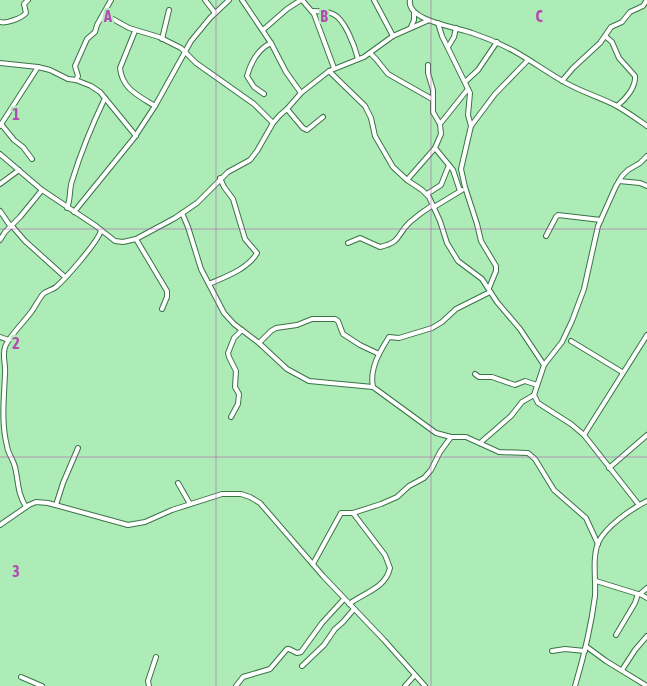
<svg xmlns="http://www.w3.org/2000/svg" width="647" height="686" font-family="'Asap Condensed',sans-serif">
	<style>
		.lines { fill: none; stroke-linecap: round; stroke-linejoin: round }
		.minor-casing { stroke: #3a7446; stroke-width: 6 }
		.minor { stroke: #fff; stroke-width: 4 }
		.grid { fill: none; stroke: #b34cb0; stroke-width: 1; stroke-opacity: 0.55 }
		.grid-label { font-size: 16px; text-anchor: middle; font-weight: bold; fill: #b34cb0; stroke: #aeecb7; stroke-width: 4.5; stroke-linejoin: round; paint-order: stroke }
	</style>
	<rect width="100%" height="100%" fill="#aeecb7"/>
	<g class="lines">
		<g class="minor-casing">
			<g id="minor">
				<path d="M 205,0 L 215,13"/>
				<path d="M 242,0 L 271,43 L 286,72 L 301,93"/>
				<path d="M 302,0 L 314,14 L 334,68"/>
				<path d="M 374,0 L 393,36"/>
				<path d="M 410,0 C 406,21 457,27 472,33 C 487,38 501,44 514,51 C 532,61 548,73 566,83 C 582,92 599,97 615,105 C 626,111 637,119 647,126"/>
				<path d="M 312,11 C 319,11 326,11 333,14 C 345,19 355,47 358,59"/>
				<path d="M 104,14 L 129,28 L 159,37 L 181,48 L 196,63 L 254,104 L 273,123"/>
				<path d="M 0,22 C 6,24 22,18 26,13 L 24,4 L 28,0"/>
				<path d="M 438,23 L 442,36 L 470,93 L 468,115 L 471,126"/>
				<path d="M 411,27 L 414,20 L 414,13"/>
				<path d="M 263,30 L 287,9 L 301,0"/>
				<path d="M 135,31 L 120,68 C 122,89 139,96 155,106"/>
				<path d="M 605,36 L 612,42 L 619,58 L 635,76 C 636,87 626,99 617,106"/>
				<path d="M 162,39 L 169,10"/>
				<path d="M 448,47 L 454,37 L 456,28"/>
				<path d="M 370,53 L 376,59 L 388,74 L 432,99"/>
				<path d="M 0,63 L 38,67 L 50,70 L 68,79 L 76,80 L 91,86 L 100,92 L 136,136"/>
				<path d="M 329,71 L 365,106 L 371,118 L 375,136 L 393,167 L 407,180 L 422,190 L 429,197 L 440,221 L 447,243 L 458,261 L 482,279 L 497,302 L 520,329 L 544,365 L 534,395 L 522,402 L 511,416 L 480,443"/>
				<path d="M 76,80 L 78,76 L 75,66 L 87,39 L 95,32 L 97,25 L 111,0"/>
				<path d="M 562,81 L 573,68 L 600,43 L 611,27 L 622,22 L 630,12 L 643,6 L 647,0"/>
				<path d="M 465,82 L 478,70 L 497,42"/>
				<path d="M 264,94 L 254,87 L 247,76 C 251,62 258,49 271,43"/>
				<path d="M 287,109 L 303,128 L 307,130 L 323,117"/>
				<path d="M 1,124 L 14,140 L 23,147 L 32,159"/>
				<path d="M 440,124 L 468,89"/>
				<path d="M 0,126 L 38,67"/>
				<path d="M 435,148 L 453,170 L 460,191"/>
				<path d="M 0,154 L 42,190 L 96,226 L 115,241 L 123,242 L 136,239 L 175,218 L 197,203 L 228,172 L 250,160 L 257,151 L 273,123 L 280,115 L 287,109 L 301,93 L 329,71 L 364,57 L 393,36 L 427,21"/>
				<path d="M 407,180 L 435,148 L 441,134 L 440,124 L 433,112 L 433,90 L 428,73 L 428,65"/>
				<path d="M 619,181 L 640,183 L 647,186"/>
				<path d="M 0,184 L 19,170"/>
				<path d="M 427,194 L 441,185 L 449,165"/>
				<path d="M 434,207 L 462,190"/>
				<path d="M 67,208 C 71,199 69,190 72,181 C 81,152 92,125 105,98"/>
				<path d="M 0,211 L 11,227"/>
				<path d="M 74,212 L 134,138 L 155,106 L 191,41 L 210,18 L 229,0"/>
				<path d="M 182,213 L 188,227 L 201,269 L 224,313 L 234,324 L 259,343 L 287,369 L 309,381 L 373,387 L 436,433 L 451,437 L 466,437 L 499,452 L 528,453 L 535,459 L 554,490 L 586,518 L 598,544"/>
				<path d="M 12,226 L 25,241 L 65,277"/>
				<path d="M 546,236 L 556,217 L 558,215 L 601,220"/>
				<path d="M 136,239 L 167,291 L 167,297 L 162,309"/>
				<path d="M 0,240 L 5,232 L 20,217 L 42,190"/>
				<path d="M 348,243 L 360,238 L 380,247 C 402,242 396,235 410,222 C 417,216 425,210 433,205"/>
				<path d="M 209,284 C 225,277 248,269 257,253 L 245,239 L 233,199 L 224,187 L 220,178"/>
				<path d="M 489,288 L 496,271 L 496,266 L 481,241 L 477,224 L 465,187 L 461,169 L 471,126 L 495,94 L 528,60"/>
				<path d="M 0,337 L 9,340"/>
				<path d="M 571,341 L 622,372 L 622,374"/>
				<path d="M 259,343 L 271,331 L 276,328 L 297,325 L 312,319 L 335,319 L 338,321 L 343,334 L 360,345 L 379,354"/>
				<path d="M 544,365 L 562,342 L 572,321 L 584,289 L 598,226 L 616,186 L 622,176 L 628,170 L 640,163 L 647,156"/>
				<path d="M 475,374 L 479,377 L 492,377 L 515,385 L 525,381 L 537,385"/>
				<path d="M 373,387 C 369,369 380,351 389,337 L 399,338 L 432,328 L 442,322 L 456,309 L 490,292"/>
				<path d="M 534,395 L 538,403 L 571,424 L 584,435 L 639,505"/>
				<path d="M 231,417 L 238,404 L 239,394 L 235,387 L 236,371 L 229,357 L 228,353 L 234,338 L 242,330"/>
				<path d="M 584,435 L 647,335"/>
				<path d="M 609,468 L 647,435"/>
				<path d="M 178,483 L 190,504"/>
				<path d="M 56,505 L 63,483 L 78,448"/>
				<path d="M 26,507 C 17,492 19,484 15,467 C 13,459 8,454 7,446 C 1,422 4,398 5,374 C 6,364 2,357 5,347 C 9,336 25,321 32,311 C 36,305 39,299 43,294 C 46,291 52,290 56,287 C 65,279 99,241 101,230"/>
				<path d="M 0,525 L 29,505 L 36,502 L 48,503 L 128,525 L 145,522 L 172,510 L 222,494 L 241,494 L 250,497 L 260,503 L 323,576 L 384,640 L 425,686"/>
				<path d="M 313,564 L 341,513 L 353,513 L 381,504 L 397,497 L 409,486 L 424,478 L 431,470 L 440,452 L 451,437"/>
				<path d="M 596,581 L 638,594 L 640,594 L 647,588"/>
				<path d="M 640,594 L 647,598"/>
				<path d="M 349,604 C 365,592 385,589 390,568 L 385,555 L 353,513"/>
				<path d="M 616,635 L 635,603 L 638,594"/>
				<path d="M 587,647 L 606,661 L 647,686"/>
				<path d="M 552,651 L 565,649 L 585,651"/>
				<path d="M 302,666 L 324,645 L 335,629 L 343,622 L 354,609"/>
				<path d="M 622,670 L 635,650 L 647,636"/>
				<path d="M 21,677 L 42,686"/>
				<path d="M 149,686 L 148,681 L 156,657"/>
				<path d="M 236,686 L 243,677 L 270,669 L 287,649 L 289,649 L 297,653 L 301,652 L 322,623 L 344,599"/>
				<path d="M 405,686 L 414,676"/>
				<path d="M 575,686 C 584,656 591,627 595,596 C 596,579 592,559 598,543 C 605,527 631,509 647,501"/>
			</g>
		</g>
		<use href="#minor" class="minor"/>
	</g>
	<path class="grid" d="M 216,0 L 216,686M 431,0 L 431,686M 0,229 L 647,229M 0,457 L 647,457"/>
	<g class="grid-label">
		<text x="108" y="22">A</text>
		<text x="324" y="22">B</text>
		<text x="539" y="22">C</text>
		<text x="16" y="120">1</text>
		<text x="16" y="349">2</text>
		<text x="16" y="577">3</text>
	</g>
</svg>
